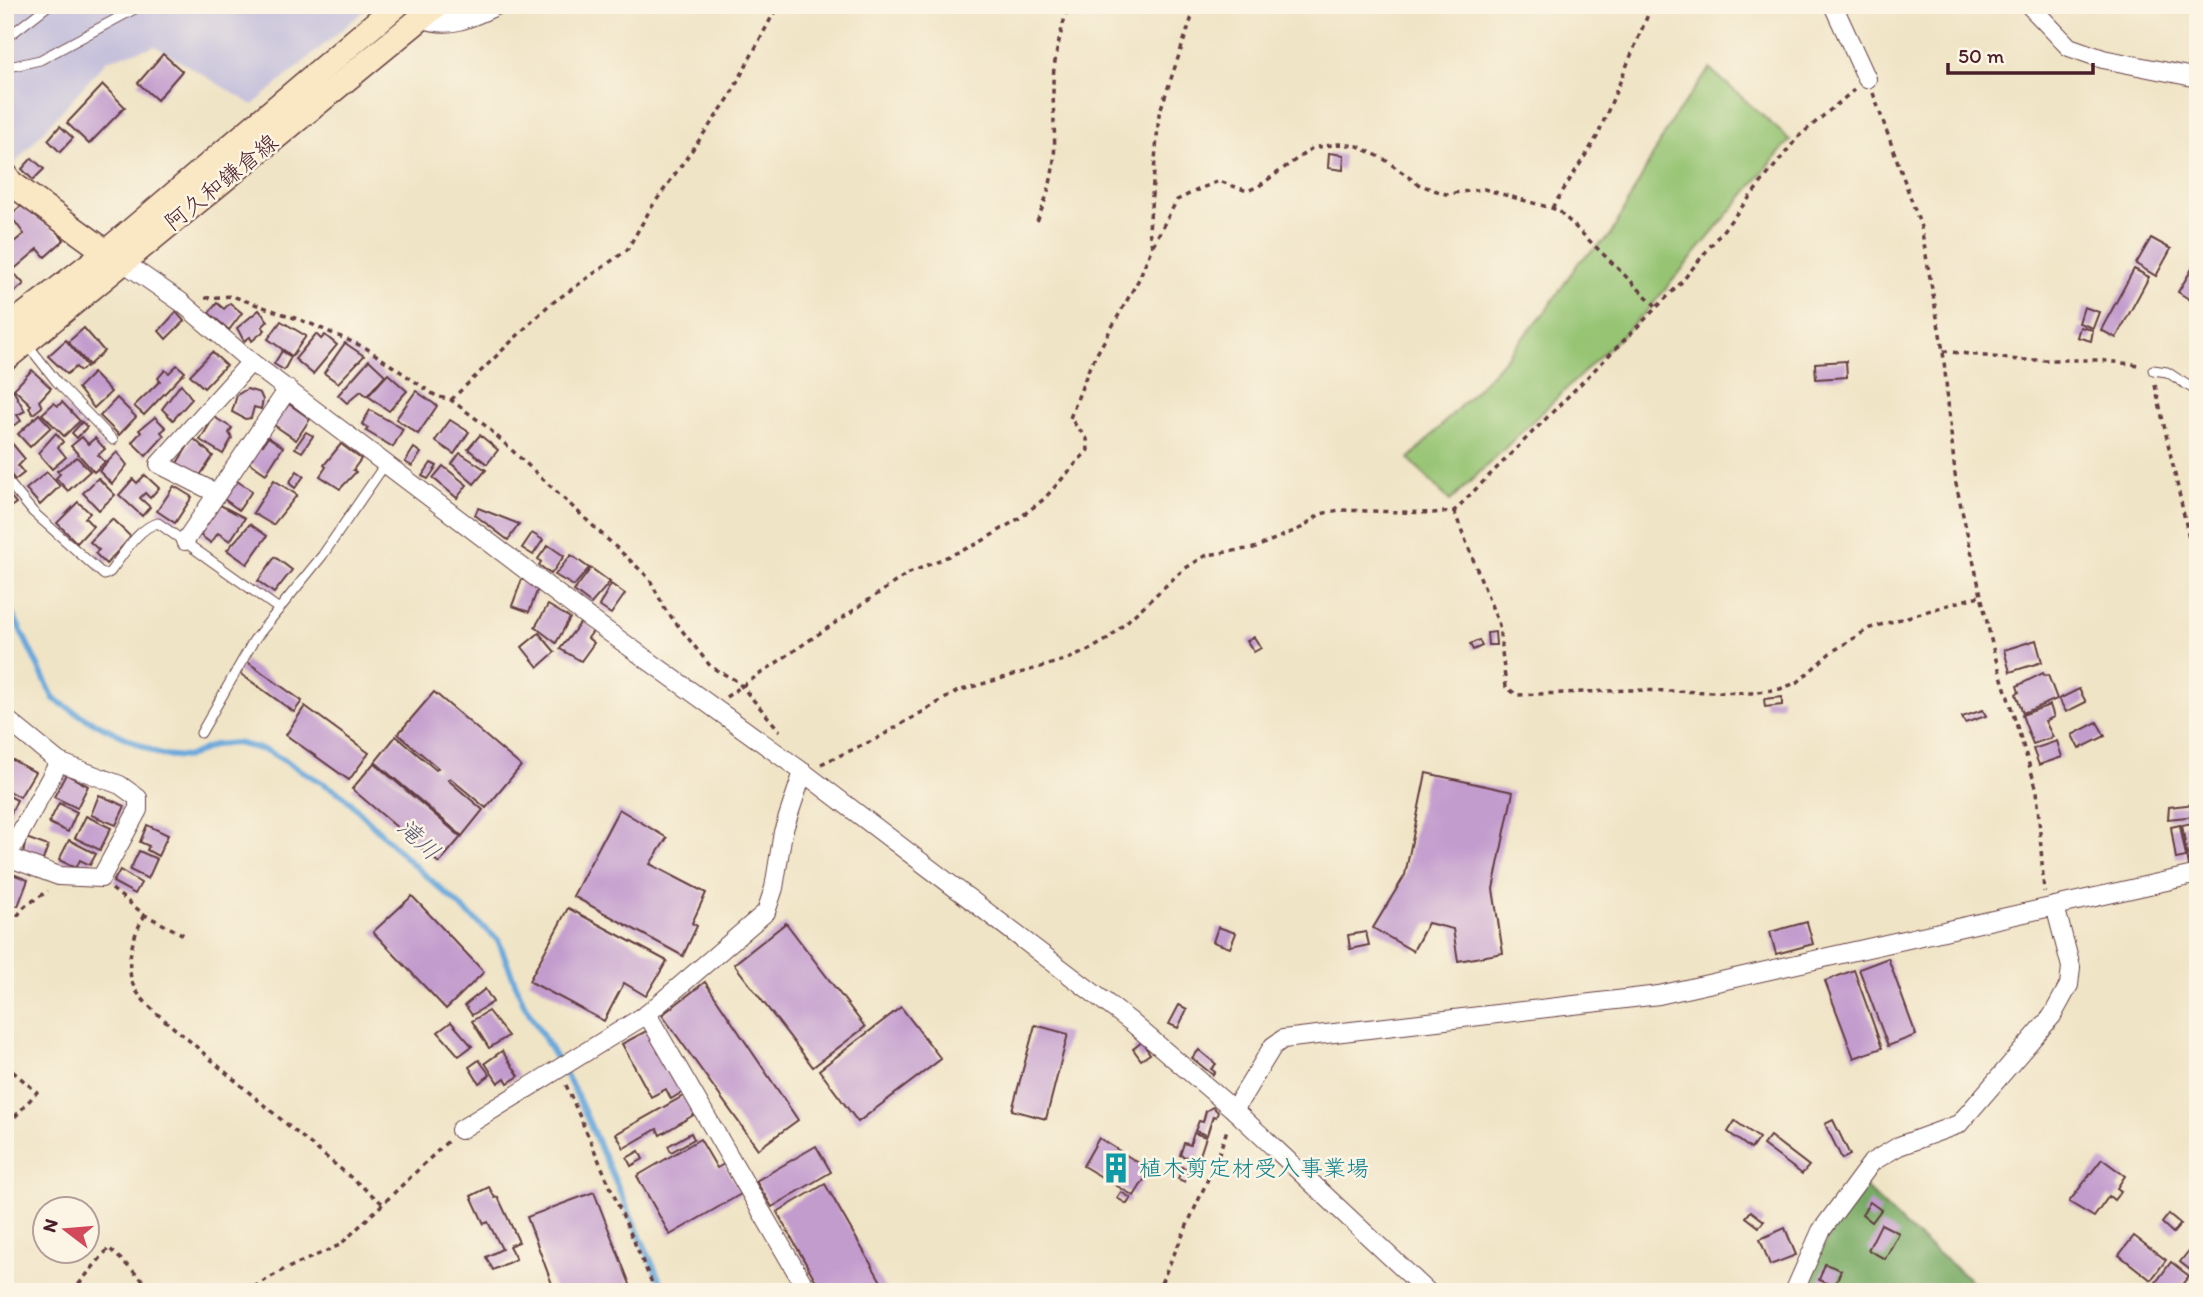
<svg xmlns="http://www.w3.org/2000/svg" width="2203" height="1297" font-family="Itim,'Klee One',sans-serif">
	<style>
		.industrial { fill: #c5c0db }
		.green { fill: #96c473; stroke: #70724f; stroke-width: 2 }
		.forest { fill: #78aa65; stroke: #616448; stroke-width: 2 }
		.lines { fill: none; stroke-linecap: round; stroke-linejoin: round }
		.stream { stroke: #69a8db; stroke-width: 6 }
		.building { fill: #c39cce }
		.lane-casing { stroke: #633d42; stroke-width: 11 }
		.street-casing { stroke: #633d42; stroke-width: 20 }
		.secondary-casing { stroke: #633d42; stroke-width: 27 }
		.path { stroke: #633d42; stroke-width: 3.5; stroke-dasharray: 5 5; stroke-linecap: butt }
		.lane { stroke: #fff; stroke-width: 9 }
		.street { stroke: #fff; stroke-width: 18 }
		.secondary { stroke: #fae7c3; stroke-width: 24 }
		.labels { text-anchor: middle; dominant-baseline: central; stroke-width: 5; stroke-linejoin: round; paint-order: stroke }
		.street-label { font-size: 23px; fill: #4a1f2b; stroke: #fcf5e5 }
		.culture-label { font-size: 23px; fill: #0d838f; stroke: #fcf5e5; text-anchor: start }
		.water-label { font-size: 24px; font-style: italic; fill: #565671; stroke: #fcf5e5 }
	</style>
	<rect width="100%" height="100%" fill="#fcf5e5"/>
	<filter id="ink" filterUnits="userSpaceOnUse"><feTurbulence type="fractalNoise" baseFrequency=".0143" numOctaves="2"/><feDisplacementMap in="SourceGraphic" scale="14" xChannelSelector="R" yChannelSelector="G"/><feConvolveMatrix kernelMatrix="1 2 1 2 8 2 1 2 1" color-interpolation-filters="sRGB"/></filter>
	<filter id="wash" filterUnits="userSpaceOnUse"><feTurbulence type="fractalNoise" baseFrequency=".00686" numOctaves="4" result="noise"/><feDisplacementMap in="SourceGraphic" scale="28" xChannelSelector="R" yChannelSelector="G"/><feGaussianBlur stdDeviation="1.57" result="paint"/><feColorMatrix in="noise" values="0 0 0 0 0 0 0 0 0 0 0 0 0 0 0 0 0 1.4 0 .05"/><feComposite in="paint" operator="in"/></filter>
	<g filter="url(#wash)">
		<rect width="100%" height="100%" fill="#f0e4c6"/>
		<path class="industrial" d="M 5,5 L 371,5 L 253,105 L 155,46 L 107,60 L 10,169 L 5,161 Z"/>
		<path class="green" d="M 1710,69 L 1790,140 L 1648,310 L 1450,501 L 1409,459 L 1496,369 L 1545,312 L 1579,262 L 1610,236 L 1672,120 Z"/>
		<path class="forest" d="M 1864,1186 L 1908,1229 L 1985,1292 L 1800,1292 L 1832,1229 Z"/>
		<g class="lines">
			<path class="stream" d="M 5,598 L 54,699 L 85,718 L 161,755 L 187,757 L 214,745 L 236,743 L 268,751 L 343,795 L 405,857 L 498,940 L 523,1002 L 574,1089 L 665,1292"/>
		</g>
		<g id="blocks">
			<g class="building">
				<path d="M 163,54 L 182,71 L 157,100 L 138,83 Z"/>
				<path d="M 103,85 L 125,107 L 89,144 L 67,123 Z"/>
				<path d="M 60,126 L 73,138 L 60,152 L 48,140 Z"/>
				<path d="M 1329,153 L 1344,155 L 1343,170 L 1328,168 Z"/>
				<path d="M 32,158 L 44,169 L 33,180 L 22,169 Z"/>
				<path d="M 5,192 L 13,201 L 5,208 Z"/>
				<path d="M 21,206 L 56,231 L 64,240 L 45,257 L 38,249 L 12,271 L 24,284 L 5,300 L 5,249 L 24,234 L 10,215 Z"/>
				<path d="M 2151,238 L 2171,249 L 2156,276 L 2136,264 Z"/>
				<path d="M 2134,269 L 2149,277 L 2116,338 L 2101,330 Z"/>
				<path d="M 2192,269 L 2198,273 L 2198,305 L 2178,292 Z"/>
				<path d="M 217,303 L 224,309 L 230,303 L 242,313 L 229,330 L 209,313 Z"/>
				<path d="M 2084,307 L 2099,312 L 2093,328 L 2079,323 Z"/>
				<path d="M 259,310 L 268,321 L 262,327 L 265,330 L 252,341 L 250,337 L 244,341 L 237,328 Z"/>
				<path d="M 176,312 L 184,321 L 166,339 L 159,331 Z"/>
				<path d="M 281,321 L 306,336 L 292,356 L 268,339 Z"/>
				<path d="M 2080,327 L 2093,330 L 2091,341 L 2077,337 Z"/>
				<path d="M 84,328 L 104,351 L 89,365 L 68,342 Z"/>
				<path d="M 316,334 L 321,339 L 325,335 L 337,345 L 313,374 L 295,359 Z"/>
				<path d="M 66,340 L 87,366 L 80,371 L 76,367 L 67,374 L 48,356 Z"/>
				<path d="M 345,343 L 364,356 L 338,383 L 324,373 Z"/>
				<path d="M 282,351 L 291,357 L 284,370 L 274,364 Z"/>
				<path d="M 212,352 L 226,365 L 204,388 L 190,375 Z"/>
				<path d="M 369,360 L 385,375 L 367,396 L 361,391 L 347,403 L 338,395 Z"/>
				<path d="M 1846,361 L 1847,377 L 1816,379 L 1815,363 Z"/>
				<path d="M 177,365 L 185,372 L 144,415 L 134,406 L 160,381 L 158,378 L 165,370 L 169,373 Z"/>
				<path d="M 32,370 L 51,388 L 39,401 L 42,407 L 33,414 L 29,408 L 31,405 L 14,389 Z"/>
				<path d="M 93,373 L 111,392 L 94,408 L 78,388 Z"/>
				<path d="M 388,374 L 407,391 L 389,411 L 368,396 Z"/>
				<path d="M 181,384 L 192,399 L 173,420 L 162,409 Z"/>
				<path d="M 247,389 L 260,393 L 263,400 L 261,409 L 254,407 L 251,418 L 245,419 L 232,412 L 237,395 Z"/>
				<path d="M 13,390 L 25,411 L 17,415 L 21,421 L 9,428 L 5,422 L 5,395 Z"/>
				<path d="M 416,391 L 437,406 L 418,434 L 396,419 Z"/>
				<path d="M 117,398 L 136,417 L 119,435 L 100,416 Z"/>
				<path d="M 62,402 L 80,421 L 64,436 L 42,414 L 54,403 L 58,406 Z"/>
				<path d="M 289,404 L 310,419 L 296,440 L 274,425 Z"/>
				<path d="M 370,410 L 403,429 L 393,447 L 366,431 L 368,428 L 362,424 Z"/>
				<path d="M 39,414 L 51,427 L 30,447 L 18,434 Z"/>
				<path d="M 155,417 L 166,428 L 161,432 L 164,436 L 146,456 L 132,442 L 141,432 L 139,430 Z"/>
				<path d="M 214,417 L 232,428 L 229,433 L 232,438 L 223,454 L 200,440 Z"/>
				<path d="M 450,420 L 469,432 L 454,454 L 435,441 Z"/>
				<path d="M 82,422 L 87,427 L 77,438 L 72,433 Z"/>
				<path d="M 306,432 L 313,436 L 302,452 L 295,448 Z"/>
				<path d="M 56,433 L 63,442 L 58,447 L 66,457 L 52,469 L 38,453 Z"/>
				<path d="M 480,435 L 498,450 L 487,464 L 468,449 Z"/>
				<path d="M 82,437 L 88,444 L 95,438 L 105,449 L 98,455 L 105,462 L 94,472 L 71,446 Z"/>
				<path d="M 268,437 L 283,447 L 266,474 L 247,461 L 259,442 L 263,445 Z"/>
				<path d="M 193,438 L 213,456 L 199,477 L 177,463 Z"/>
				<path d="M 10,441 L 25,459 L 18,466 L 24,473 L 15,480 L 5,468 L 5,444 Z"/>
				<path d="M 341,444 L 361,459 L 353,470 L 356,472 L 340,489 L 320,476 L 326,467 L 324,465 Z"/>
				<path d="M 414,448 L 421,453 L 412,466 L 405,462 Z"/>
				<path d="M 117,452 L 127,465 L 112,484 L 99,471 Z"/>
				<path d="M 460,453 L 486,470 L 474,484 L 452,464 Z"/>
				<path d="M 77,457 L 90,471 L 68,491 L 56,478 L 60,474 L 57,471 Z"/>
				<path d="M 431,463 L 437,466 L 428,479 L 422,476 Z"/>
				<path d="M 443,466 L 467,485 L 457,498 L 433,478 Z"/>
				<path d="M 297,471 L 304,476 L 295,488 L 289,483 Z"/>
				<path d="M 47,472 L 60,486 L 40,505 L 26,489 Z"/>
				<path d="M 145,475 L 159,488 L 150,498 L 145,493 L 140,498 L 150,507 L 142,516 L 119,495 L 133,479 L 137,483 Z"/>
				<path d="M 98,478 L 115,495 L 99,510 L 83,493 Z"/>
				<path d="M 274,480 L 297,495 L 273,525 L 253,513 Z"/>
				<path d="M 237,481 L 252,491 L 239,510 L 224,499 Z"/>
				<path d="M 174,486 L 192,497 L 175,523 L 157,511 Z"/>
				<path d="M 5,490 L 16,503 L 5,511 Z"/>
				<path d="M 78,502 L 90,513 L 85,518 L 93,526 L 77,543 L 57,523 Z"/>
				<path d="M 220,505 L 245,518 L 230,541 L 218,533 L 211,543 L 200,535 Z"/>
				<path d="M 478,508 L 519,524 L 508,540 L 475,515 Z"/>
				<path d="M 112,519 L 131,537 L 106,564 L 95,553 L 99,550 L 90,542 Z"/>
				<path d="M 250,524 L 267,536 L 247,564 L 227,550 Z"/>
				<path d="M 532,533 L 543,540 L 533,555 L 522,548 Z"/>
				<path d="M 548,545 L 564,556 L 551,574 L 539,565 L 541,562 L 538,559 Z"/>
				<path d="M 571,555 L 589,568 L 574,586 L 555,575 Z"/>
				<path d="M 275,557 L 292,570 L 274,593 L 258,581 Z"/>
				<path d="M 591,568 L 610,582 L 591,604 L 574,591 Z"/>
				<path d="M 522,579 L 539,586 L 529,612 L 512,606 Z"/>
				<path d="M 611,584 L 625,594 L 611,614 L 599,606 Z"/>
				<path d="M 548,605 L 570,618 L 556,643 L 535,627 Z"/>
				<path d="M 582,621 L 594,630 L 588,638 L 594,643 L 581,661 L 560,649 Z"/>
				<path d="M 1495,632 L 1496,645 L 1488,645 L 1487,633 Z"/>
				<path d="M 539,633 L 555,652 L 538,667 L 522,647 Z"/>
				<path d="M 1254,637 L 1261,648 L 1254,652 L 1247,641 Z"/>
				<path d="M 1479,640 L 1482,646 L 1473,650 L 1470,644 Z"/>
				<path d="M 2036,640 L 2042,662 L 2010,672 L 2004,650 Z"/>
				<path d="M 246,661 L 302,701 L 294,712 L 238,672 Z"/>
				<path d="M 2043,673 L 2045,676 L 2048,675 L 2057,699 L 2023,713 L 2016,694 L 2019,692 L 2017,686 Z"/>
				<path d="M 2079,689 L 2086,702 L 2066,712 L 2059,699 Z"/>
				<path d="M 434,692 L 521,766 L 486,808 L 450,778 L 448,780 L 483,810 L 462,836 L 375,762 L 396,736 L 436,770 L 438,768 L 398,734 Z"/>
				<path d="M 1782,697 L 1782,705 L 1765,707 L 1764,699 Z"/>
				<path d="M 2050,705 L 2054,717 L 2045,721 L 2053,737 L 2033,744 L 2022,715 Z"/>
				<path d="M 305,706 L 369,753 L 349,780 L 286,735 Z"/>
				<path d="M 1983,710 L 1986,716 L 1965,723 L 1962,717 Z"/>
				<path d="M 2097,722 L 2105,736 L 2079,749 L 2072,735 Z"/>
				<path d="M 2057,741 L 2062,757 L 2039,765 L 2033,749 Z"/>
				<path d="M 9,758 L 35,772 L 20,797 L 5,789 L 5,766 Z"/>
				<path d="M 374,763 L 461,837 L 439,863 L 352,789 Z"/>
				<path d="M 1426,773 L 1513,792 L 1493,889 L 1503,953 L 1458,961 L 1453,929 L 1428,923 L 1413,951 L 1373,928 L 1405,875 Z"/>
				<path d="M 66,774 L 88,786 L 77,808 L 54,797 Z"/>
				<path d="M 5,794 L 17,800 L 5,826 Z"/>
				<path d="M 99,795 L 125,806 L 116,825 L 91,815 Z"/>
				<path d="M 59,803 L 77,812 L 68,832 L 49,823 Z"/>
				<path d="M 2195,804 L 2196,816 L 2168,819 L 2169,807 Z"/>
				<path d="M 619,809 L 667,838 L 650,864 L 706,893 L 692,923 L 697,926 L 683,956 L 573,896 Z"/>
				<path d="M 86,816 L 111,828 L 100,850 L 75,838 Z"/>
				<path d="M 2198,822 L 2198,864 L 2189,866 L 2182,825 Z"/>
				<path d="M 147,825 L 168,835 L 158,856 L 147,850 L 149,846 L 140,842 Z"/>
				<path d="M 2180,825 L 2186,857 L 2176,859 L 2171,827 Z"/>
				<path d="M 26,838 L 48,846 L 42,862 L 23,855 Z"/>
				<path d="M 69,840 L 96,854 L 90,865 L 80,860 L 76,868 L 59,860 Z"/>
				<path d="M 139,851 L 157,859 L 148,879 L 130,870 Z"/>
				<path d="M 120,870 L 141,883 L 135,894 L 113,882 Z"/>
				<path d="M 5,871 L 28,880 L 18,906 L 5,902 Z"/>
				<path d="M 412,896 L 484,972 L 446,1009 L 373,932 Z"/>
				<path d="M 568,908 L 667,961 L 646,996 L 624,983 L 604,1021 L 529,981 Z"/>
				<path d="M 1807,922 L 1813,944 L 1776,954 L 1770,932 Z"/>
				<path d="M 786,923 L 865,1027 L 813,1067 L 734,964 Z"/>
				<path d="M 1218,927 L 1236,933 L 1230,948 L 1213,942 Z"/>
				<path d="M 1366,932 L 1369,945 L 1350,949 L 1348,935 Z"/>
				<path d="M 1888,958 L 1916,1035 L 1888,1046 L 1859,969 Z"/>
				<path d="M 1854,970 L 1882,1048 L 1854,1058 L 1825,981 Z"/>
				<path d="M 705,982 L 798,1120 L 758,1149 L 662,1015 Z"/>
				<path d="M 485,989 L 493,1002 L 472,1015 L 465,1005 Z"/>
				<path d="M 1179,1005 L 1187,1009 L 1178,1028 L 1169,1024 Z"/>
				<path d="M 901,1007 L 941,1059 L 858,1122 L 819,1070 Z"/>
				<path d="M 488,1011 L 508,1036 L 489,1048 L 472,1021 Z"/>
				<path d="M 451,1022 L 472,1046 L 459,1056 L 438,1032 Z"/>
				<path d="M 1035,1025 L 1068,1034 L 1046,1119 L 1012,1110 Z"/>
				<path d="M 650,1029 L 684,1091 L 671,1099 L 666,1089 L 651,1097 L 622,1044 Z"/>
				<path d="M 1142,1042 L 1150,1054 L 1141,1060 L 1133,1049 Z"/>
				<path d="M 1199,1050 L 1216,1064 L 1211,1069 L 1215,1072 L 1213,1075 L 1192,1058 Z"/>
				<path d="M 502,1051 L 519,1076 L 508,1083 L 505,1078 L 498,1083 L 485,1063 Z"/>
				<path d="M 479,1060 L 490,1075 L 479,1083 L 469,1067 Z"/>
				<path d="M 687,1094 L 697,1113 L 660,1135 L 657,1129 L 624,1148 L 616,1134 Z"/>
				<path d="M 1213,1107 L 1218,1112 L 1216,1117 L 1213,1116 L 1207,1135 L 1195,1131 L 1199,1121 L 1203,1122 L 1206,1111 Z"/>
				<path d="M 1833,1120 L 1850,1155 L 1842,1159 L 1825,1124 Z"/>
				<path d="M 1735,1121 L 1759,1138 L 1751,1149 L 1728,1132 Z"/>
				<path d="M 691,1133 L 694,1139 L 671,1152 L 668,1146 Z"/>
				<path d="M 1194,1133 L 1206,1137 L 1198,1161 L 1180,1155 L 1184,1143 L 1190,1145 Z"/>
				<path d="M 1770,1136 L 1809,1166 L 1802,1174 L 1763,1145 Z"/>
				<path d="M 1099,1138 L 1150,1170 L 1134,1196 L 1083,1166 Z"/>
				<path d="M 700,1139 L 717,1168 L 724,1164 L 741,1194 L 670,1235 L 637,1176 Z"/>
				<path d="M 816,1146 L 831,1172 L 772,1207 L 756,1181 Z"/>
				<path d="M 639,1151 L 643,1159 L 631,1166 L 627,1158 Z"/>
				<path d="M 2102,1159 L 2125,1176 L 2117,1188 L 2121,1191 L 2114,1200 L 2109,1196 L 2094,1217 L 2069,1202 Z"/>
				<path d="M 1182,1167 L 1189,1169 L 1185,1182 L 1178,1179 Z"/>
				<path d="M 825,1184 L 887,1292 L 822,1292 L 777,1212 Z"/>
				<path d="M 489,1187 L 495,1198 L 498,1197 L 519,1242 L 509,1246 L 516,1259 L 493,1270 L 486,1257 L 502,1249 L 488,1222 L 484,1224 L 471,1196 Z"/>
				<path d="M 594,1192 L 633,1292 L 555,1292 L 527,1217 Z"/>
				<path d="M 1121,1192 L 1131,1198 L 1127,1204 L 1117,1198 Z"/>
				<path d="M 1870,1202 L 1881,1210 L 1872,1222 L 1862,1214 Z"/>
				<path d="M 1751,1211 L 1764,1221 L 1759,1227 L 1746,1217 Z"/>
				<path d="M 2169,1214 L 2181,1224 L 2173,1233 L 2162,1223 Z"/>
				<path d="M 1881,1224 L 1899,1233 L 1885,1259 L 1868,1250 Z"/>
				<path d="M 1785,1228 L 1796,1255 L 1770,1265 L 1760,1239 Z"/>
				<path d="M 2134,1236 L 2166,1260 L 2151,1280 L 2119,1255 Z"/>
				<path d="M 2198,1239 L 2198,1267 L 2194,1273 L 2180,1262 Z"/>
				<path d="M 2171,1262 L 2189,1276 L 2176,1292 L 2163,1292 L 2154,1285 Z"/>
				<path d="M 1825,1264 L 1841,1270 L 1835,1286 L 1819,1280 Z"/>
			</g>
		</g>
	</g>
	<g filter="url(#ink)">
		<use href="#blocks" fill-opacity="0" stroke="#633d42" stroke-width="2"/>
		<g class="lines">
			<g class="lane-casing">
				<g id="lane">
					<path d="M 5,39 L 49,5"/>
					<path d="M 5,68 L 40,60 L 142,5"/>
					<path d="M 27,344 L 57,382 L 113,440"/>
					<path d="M 2153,370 L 2167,372 L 2198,392"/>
					<path d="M 5,478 L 33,512 L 104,575 L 110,572 C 122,557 137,528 158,523 L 279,609"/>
					<path d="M 201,733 L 254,640 L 322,556 L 386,463"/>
				</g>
			</g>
			<g class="street-casing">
				<g id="street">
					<path d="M 1833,5 L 1867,79"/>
					<path d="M 2029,5 L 2069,47 L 2103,59 L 2198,78"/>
					<path d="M 422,18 C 450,30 472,17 498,5"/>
					<path d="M 116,257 L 181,302 L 251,362 L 592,620 L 803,772 L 1130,1021 L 1234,1110 L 1428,1292"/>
					<path d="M 216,493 L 159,464 L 251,362"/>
					<path d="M 185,541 L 288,389"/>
					<path d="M 5,718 L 59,762 L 120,785 L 138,798 L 138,810 L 101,878 L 59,876 L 5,856"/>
					<path d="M 7,857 L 59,762"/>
					<path d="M 647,1014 L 808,1292"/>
					<path d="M 1234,1110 L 1273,1046 L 1283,1039 L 1659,995 L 2198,874"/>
					<path d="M 460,1130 L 647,1014 L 766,912 L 774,888 L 783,832 L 803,772"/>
					<path d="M 1794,1292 L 1821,1231 L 1872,1162 L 1899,1146 L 1959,1124 L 2052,1016 L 2069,985 L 2071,967 L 2055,906"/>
				</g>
			</g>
			<g class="secondary-casing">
				<g id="secondary">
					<path d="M 5,174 L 11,183 L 106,252"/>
					<path d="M 5,330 L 106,252 L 397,5"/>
					<path d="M 5,359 L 437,5"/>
				</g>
			</g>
			<g class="path">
				<path d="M 1873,93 L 1921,227 L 1943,351 L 1956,484 L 1994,653 L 2037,790 L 2044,892"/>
				<path d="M 1552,208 L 1597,137 L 1652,5"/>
				<path d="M 1037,221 C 1062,163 1053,143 1053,84 C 1053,59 1062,30 1068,5"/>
				<path d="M 1153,245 L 1177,200 L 1204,187 L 1219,181 L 1247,191 L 1259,186 L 1312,148 L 1339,144 L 1358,146 L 1384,159 L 1418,184 L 1434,190 L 1446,194 L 1484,189 L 1558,210 L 1658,308"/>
				<path d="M 205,298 L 232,296 L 309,323 L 366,348 L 436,396 L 451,400 L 487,427 L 649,578 L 665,609 L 711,667 L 737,681 L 780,731"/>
				<path d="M 1943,351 L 2019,360 L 2098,360 L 2140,365"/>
				<path d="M 2155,385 L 2198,578"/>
				<path d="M 451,400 L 548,306 L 627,250 L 651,208 L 729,98 L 778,5"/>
				<path d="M 1454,511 L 1499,625 L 1506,687 L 1517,695 L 1631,690 L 1751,693 L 1780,689 L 1798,682 L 1830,653 L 1870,628 L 1979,596"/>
				<path d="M 726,697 L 907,574 L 979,543 L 1018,519 L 1044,499 L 1088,450 L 1087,439 L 1070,418 L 1090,366 L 1139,279 L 1152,247 L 1149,230 L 1159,114 L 1196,5"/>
				<path d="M 821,764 L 876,739 L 958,691 L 1068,659 L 1089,650 L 1108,639 L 1184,569 L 1207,555 L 1254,548 L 1301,528 L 1320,514 L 1339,510 L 1433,513 L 1454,511 L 1680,284 L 1798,137 L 1854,90"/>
				<path d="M 112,889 L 145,915 L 186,936"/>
				<path d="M 145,915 C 133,934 124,965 134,987 C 143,1005 176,1029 191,1042 C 254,1098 319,1151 383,1204"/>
				<path d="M 5,932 L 25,906 L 48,891"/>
				<path d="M 5,1065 L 37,1092 L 5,1128"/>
				<path d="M 566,1085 L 656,1292"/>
				<path d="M 72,1292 L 109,1248 L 155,1292"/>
				<path d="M 245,1292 L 283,1270 L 340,1245 L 448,1141"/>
				<path d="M 1157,1292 L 1217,1159 L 1228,1127"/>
			</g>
			<use href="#lane" class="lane"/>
			<use href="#street" class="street"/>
			<use href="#secondary" class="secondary"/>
		</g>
	</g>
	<defs>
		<g id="building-bare" transform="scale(2.415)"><path d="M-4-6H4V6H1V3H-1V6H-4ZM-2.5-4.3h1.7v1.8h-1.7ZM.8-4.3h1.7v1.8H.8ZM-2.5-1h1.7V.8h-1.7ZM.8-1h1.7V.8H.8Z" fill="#0f9aa8" stroke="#fcf5e5" stroke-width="2.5" paint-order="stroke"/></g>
	</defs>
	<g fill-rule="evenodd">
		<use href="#building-bare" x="1116" y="1168"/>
	</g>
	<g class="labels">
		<g class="street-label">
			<text transform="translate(221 182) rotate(-39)">阿久和鎌倉線</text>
		</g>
		<g class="culture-label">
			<text x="1139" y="1168">植木剪定材受入事業場</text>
		</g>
		<g class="water-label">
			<text transform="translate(419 839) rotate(43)">滝川</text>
		</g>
	</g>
	<rect width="2203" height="1297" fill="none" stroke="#fcf5e5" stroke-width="28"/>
	<g transform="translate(66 1230) rotate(286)"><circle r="33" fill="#fcf5e5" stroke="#b59f9b" stroke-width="2"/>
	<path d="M0-5L12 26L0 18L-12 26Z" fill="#d1495b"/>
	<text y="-10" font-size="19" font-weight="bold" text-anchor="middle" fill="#4a1f2b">N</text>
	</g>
	<path d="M1948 63v10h145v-10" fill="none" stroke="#4a1f2b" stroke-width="3.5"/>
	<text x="1958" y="63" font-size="21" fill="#4a1f2b" stroke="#fcf5e5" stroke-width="5" paint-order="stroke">50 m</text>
</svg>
